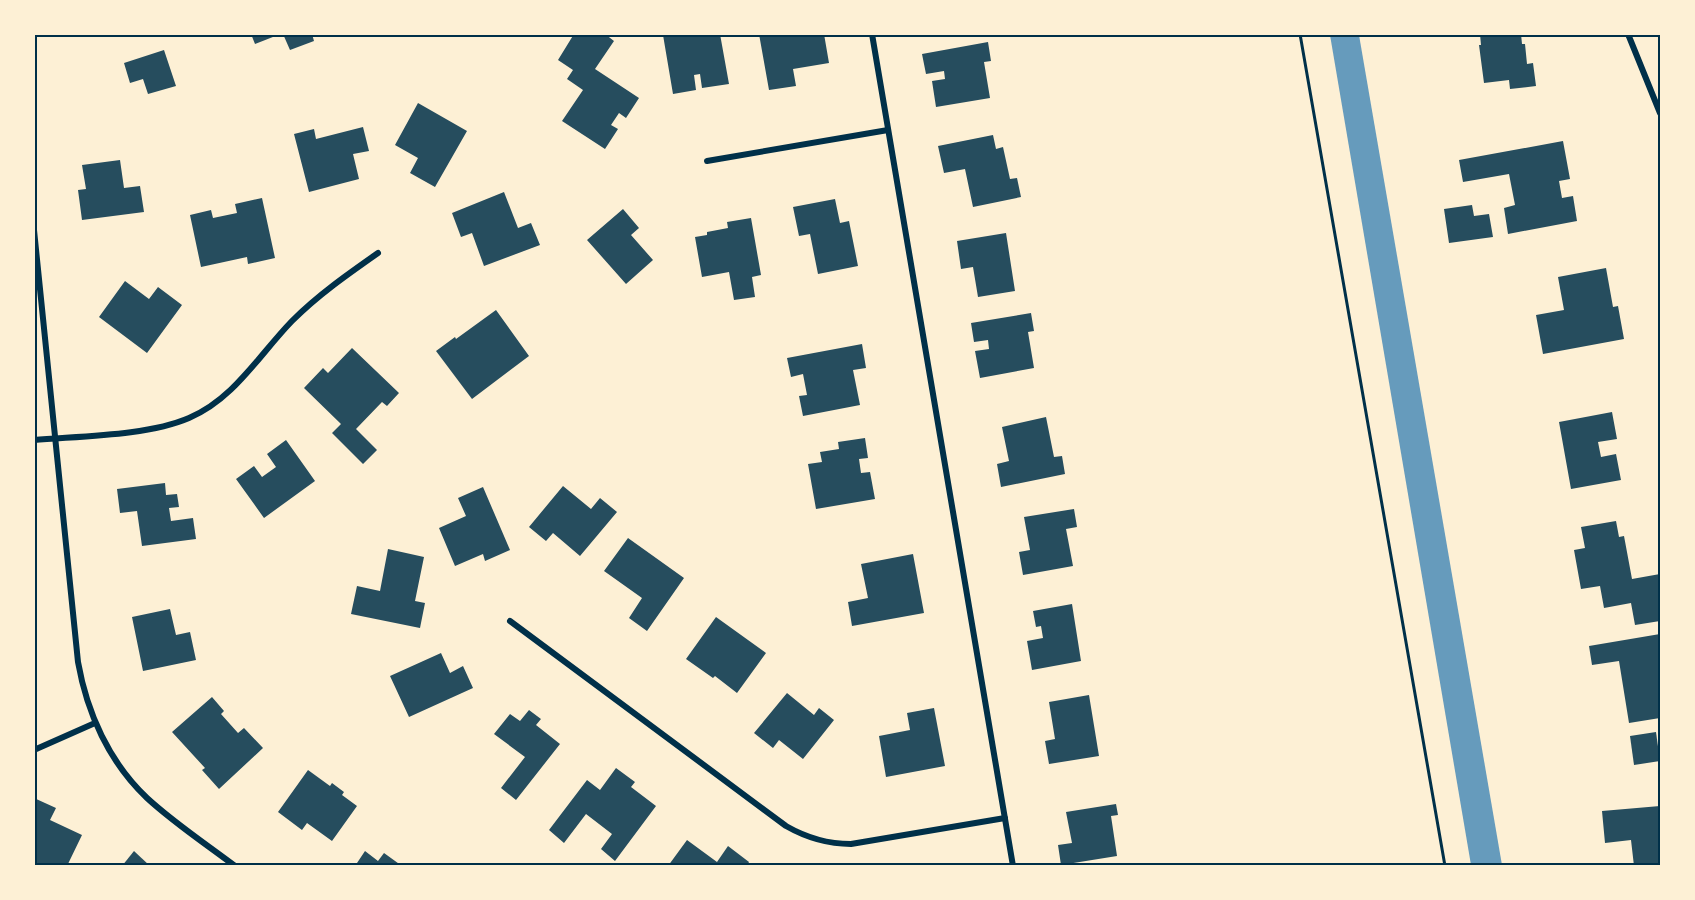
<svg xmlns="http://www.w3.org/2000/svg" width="1695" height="900" font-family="'Space Grotesk',sans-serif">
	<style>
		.water { fill: #669bbc }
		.building { fill: #264d5e }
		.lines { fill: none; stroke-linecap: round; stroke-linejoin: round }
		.path { stroke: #003049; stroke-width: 3 }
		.minor { stroke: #003049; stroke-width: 6 }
		.neatline { fill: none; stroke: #003049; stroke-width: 2 }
	</style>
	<rect width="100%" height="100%" fill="#fdf0d5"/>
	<path class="water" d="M 1330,35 L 1359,35 L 1502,865 L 1471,865 Z"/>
	<g class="building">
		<path d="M 251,34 L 278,34 L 278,35 L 255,44 Z"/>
		<path d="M 283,34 L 312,34 L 314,41 L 290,50 Z"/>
		<path d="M 574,34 L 605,34 L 614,41 L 595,69 L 639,98 L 626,118 L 619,113 L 611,125 L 618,129 L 605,149 L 562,121 L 583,90 L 567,79 L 573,70 L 558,60 Z"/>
		<path d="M 704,34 L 720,34 L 729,84 L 702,88 L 700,74 L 694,75 L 696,90 L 673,94 L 663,35 Z"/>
		<path d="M 759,34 L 824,34 L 829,63 L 793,69 L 796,86 L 769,90 Z"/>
		<path d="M 1480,34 L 1521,34 L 1522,44 L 1525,44 L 1527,64 L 1533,63 L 1536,86 L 1510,89 L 1509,80 L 1484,83 L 1479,45 L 1481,45 Z"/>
		<path d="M 988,42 L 991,61 L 984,62 L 990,98 L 936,107 L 932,81 L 945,79 L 944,71 L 926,74 L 922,54 Z"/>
		<path d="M 164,50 L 176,86 L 148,94 L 143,79 L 130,83 L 124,63 Z"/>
		<path d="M 418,103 L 467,131 L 435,187 L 410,173 L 418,158 L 395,145 Z"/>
		<path d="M 363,127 L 369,151 L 353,154 L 359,179 L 309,192 L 294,134 L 314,129 L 316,139 Z"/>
		<path d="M 993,135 L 996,149 L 1003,147 L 1010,179 L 1017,178 L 1021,197 L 973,207 L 965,169 L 944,173 L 938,146 Z"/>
		<path d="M 1563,141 L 1570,179 L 1559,181 L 1562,198 L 1573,196 L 1577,221 L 1508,234 L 1504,208 L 1515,205 L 1509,174 L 1463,182 L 1459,160 Z"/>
		<path d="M 120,160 L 124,188 L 140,186 L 144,212 L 82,220 L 78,190 L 86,189 L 82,165 Z"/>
		<path d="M 504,192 L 518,228 L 531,223 L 540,245 L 484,266 L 472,233 L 461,237 L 452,213 Z"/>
		<path d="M 262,198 L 275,258 L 248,264 L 247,257 L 201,267 L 190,215 L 211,210 L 213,218 L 237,213 L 235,204 Z"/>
		<path d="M 835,199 L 840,223 L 849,221 L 858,266 L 818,274 L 810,234 L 799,236 L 793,207 Z"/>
		<path d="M 1472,205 L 1474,216 L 1489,214 L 1493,237 L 1449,243 L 1444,209 Z"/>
		<path d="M 623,209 L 639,228 L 631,235 L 653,260 L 626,284 L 587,240 Z"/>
		<path d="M 751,218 L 761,275 L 752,277 L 755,297 L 734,300 L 729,272 L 702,277 L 695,237 L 707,235 L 707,232 L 728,228 L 727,222 Z"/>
		<path d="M 1006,233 L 1015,291 L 978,297 L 973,267 L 961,269 L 957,241 Z"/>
		<path d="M 1606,268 L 1613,307 L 1618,306 L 1624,339 L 1543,354 L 1536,315 L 1564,310 L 1558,277 Z"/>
		<path d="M 125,281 L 149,299 L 158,287 L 182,305 L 147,353 L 99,317 Z"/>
		<path d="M 496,310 L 529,356 L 472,399 L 436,351 L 455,337 L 456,339 Z"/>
		<path d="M 1031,313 L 1034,331 L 1028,332 L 1034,368 L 980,378 L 975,351 L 989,349 L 988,340 L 974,342 L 971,323 Z"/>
		<path d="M 862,344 L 866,368 L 853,370 L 860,405 L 803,416 L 799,396 L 807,395 L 803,374 L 791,377 L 787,358 Z"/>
		<path d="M 352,348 L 399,393 L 387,406 L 382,402 L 356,429 L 377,450 L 363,464 L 332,433 L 341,424 L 304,388 L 323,368 L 328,373 Z"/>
		<path d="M 1612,412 L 1617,439 L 1598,442 L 1601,457 L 1616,454 L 1621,480 L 1571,489 L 1559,422 Z"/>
		<path d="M 1046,417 L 1054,457 L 1062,456 L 1065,474 L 1001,487 L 997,464 L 1009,461 L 1002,427 Z"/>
		<path d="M 865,438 L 868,458 L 859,459 L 861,473 L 870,472 L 875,499 L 816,509 L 808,464 L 822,462 L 820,452 L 839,449 L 838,442 Z"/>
		<path d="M 286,440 L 315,481 L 264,518 L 236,479 L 254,466 L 262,477 L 276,467 L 267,454 Z"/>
		<path d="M 165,483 L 166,495 L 177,494 L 179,507 L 169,508 L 171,521 L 193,518 L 196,539 L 142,546 L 137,511 L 120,513 L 117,489 Z"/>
		<path d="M 563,486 L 591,509 L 600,498 L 617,512 L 580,556 L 553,533 L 546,541 L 529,527 Z"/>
		<path d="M 483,487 L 510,550 L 485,561 L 483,554 L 455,566 L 439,528 L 466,516 L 458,498 Z"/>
		<path d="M 1074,509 L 1077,527 L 1066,529 L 1073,566 L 1023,575 L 1019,552 L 1030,550 L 1024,517 Z"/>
		<path d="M 1616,521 L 1619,537 L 1624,536 L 1632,579 L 1660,574 L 1660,621 L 1635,625 L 1631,603 L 1604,608 L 1600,586 L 1581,589 L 1574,550 L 1585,548 L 1581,527 Z"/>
		<path d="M 628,538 L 684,578 L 647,631 L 629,618 L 642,598 L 604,571 Z"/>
		<path d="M 388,549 L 424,557 L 415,601 L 425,603 L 420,628 L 351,614 L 357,586 L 380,591 Z"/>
		<path d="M 913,554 L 924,613 L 852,626 L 848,602 L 868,598 L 861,564 Z"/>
		<path d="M 1072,604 L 1081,661 L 1032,670 L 1027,641 L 1043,638 L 1041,626 L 1036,627 L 1033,611 Z"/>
		<path d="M 170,609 L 176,635 L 190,632 L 196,660 L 143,671 L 132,617 Z"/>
		<path d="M 716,617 L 766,653 L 737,693 L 715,676 L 713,678 L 686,659 Z"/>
		<path d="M 1660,634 L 1660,718 L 1629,723 L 1619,661 L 1592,665 L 1589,646 Z"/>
		<path d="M 441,653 L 450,673 L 463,666 L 473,688 L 409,717 L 390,676 Z"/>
		<path d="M 787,693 L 814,715 L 819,708 L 834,720 L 803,759 L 779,740 L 773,748 L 754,733 Z"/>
		<path d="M 1089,695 L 1099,756 L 1049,764 L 1045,741 L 1055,739 L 1049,702 Z"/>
		<path d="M 212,697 L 224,711 L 221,714 L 238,733 L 244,728 L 263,748 L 219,789 L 202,770 L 205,768 L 172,732 Z"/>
		<path d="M 934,708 L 945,766 L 886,777 L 879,736 L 910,730 L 907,713 Z"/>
		<path d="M 529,710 L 541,719 L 536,725 L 560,744 L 516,800 L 501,788 L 525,757 L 494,734 L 510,714 L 520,721 Z"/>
		<path d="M 1656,732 L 1660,761 L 1634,765 L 1630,736 Z"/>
		<path d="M 616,768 L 635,782 L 631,787 L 656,806 L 615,861 L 601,849 L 612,834 L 586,814 L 564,843 L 549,830 L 587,780 L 600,790 Z"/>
		<path d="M 308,770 L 330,786 L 332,783 L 344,792 L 342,795 L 357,806 L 332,841 L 307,823 L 302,830 L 278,812 Z"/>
		<path d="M 34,798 L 56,808 L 50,820 L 82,835 L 67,866 L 34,866 Z"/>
		<path d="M 1116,804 L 1118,815 L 1111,816 L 1117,856 L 1061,865 L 1058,845 L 1072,843 L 1066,812 Z"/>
		<path d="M 1660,806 L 1660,866 L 1634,866 L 1631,840 L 1605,843 L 1602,811 Z"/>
		<path d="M 687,840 L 717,862 L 728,846 L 749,862 L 747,866 L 668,866 Z"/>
		<path d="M 134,851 L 150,866 L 122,866 Z"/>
		<path d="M 365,851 L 378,861 L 384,853 L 402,866 L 355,866 Z"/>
	</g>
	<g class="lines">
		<path class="path" d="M 1300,34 L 1445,866"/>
		<g class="minor">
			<path d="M 872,34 L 1013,866"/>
			<path d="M 1628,34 L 1660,113"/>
			<path d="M 707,161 L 888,130"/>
			<path d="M 34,230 L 78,662 C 87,713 109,762 147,798 C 174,823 206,844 235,866"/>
			<path d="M 34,440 C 81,436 147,436 189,418 C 234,399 259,355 292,321 C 318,295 348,274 378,253"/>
			<path d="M 510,621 L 786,826 C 807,838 827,844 851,844 L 1005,818"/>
			<path d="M 34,750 L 95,723"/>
		</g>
	</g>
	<rect width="1695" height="900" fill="none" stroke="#fdf0d5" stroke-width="72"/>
	<rect x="36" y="36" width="1623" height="828" class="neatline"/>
</svg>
